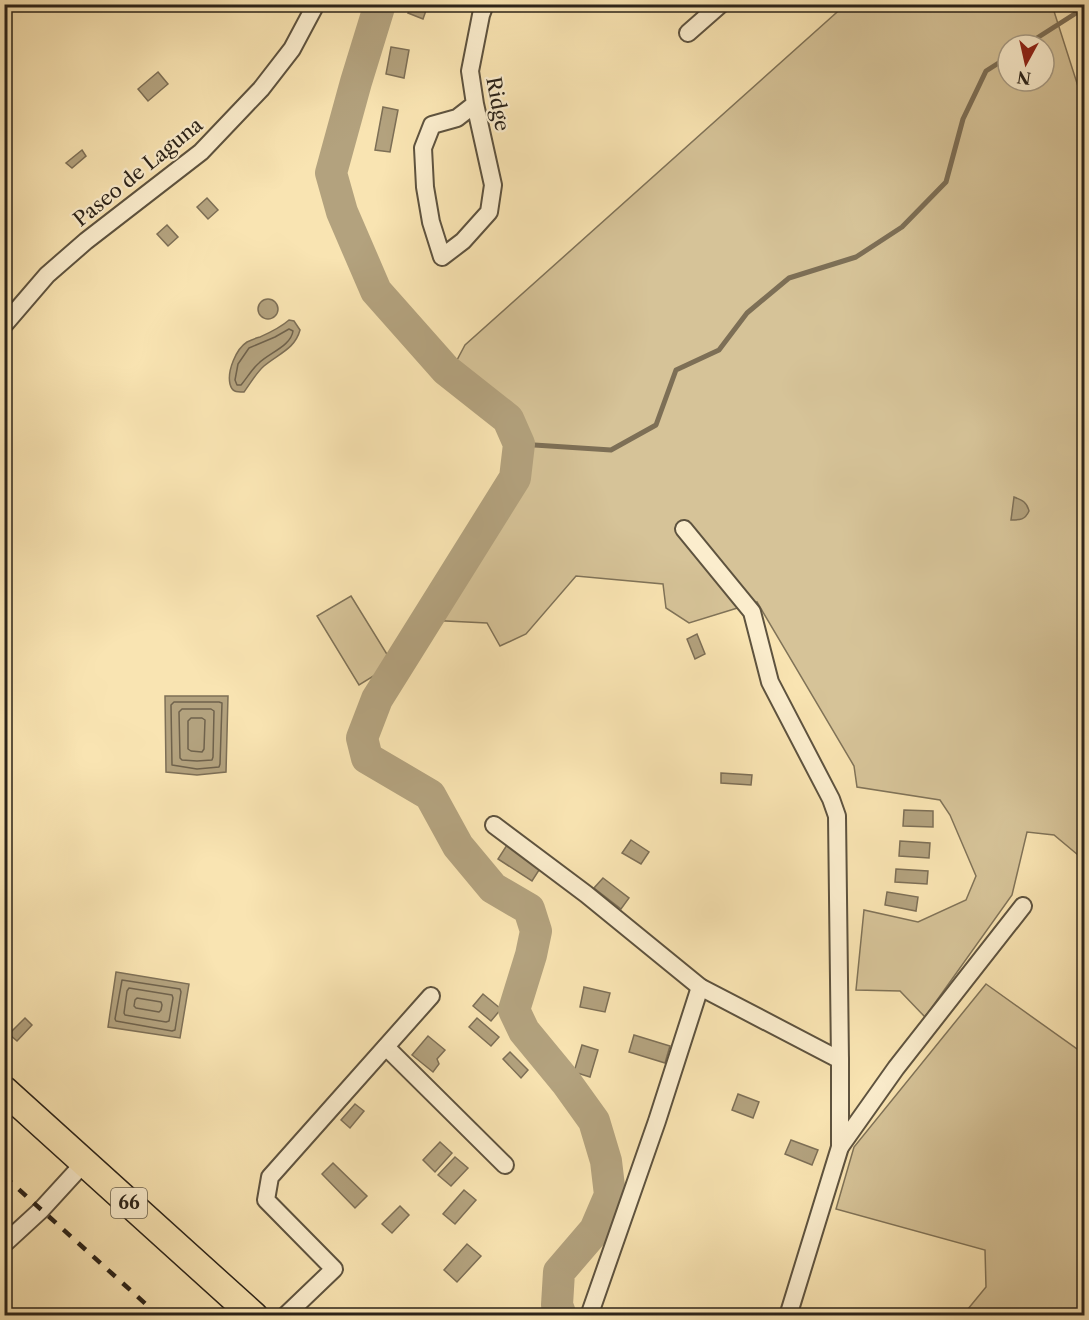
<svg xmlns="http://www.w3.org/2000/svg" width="1089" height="1320" font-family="'Libre Caslon Text',serif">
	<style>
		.green { fill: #d6c398; stroke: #807358; stroke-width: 1.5; fill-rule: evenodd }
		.water { fill: #b3a27e; stroke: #7d6f56; stroke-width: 1.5 }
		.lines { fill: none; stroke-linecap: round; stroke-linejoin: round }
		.shore { stroke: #6f624c; stroke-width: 1.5 }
		.stream { stroke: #7d6f56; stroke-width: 5 }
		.river { stroke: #b3a27e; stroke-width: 32 }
		.minor-casing { stroke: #5e533f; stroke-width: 20 }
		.primary-casing { stroke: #2b2319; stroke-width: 30 }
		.minor { stroke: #fbedcd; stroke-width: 16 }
		.primary { stroke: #f9e4b2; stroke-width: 27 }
		.rail { stroke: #2b2319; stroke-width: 4.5; stroke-dasharray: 10 10; stroke-linecap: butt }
		.labels { text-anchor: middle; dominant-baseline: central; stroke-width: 4.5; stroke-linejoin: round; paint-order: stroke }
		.shield { fill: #fbedcd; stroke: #69604f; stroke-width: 1.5 }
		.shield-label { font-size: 18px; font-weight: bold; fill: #2b2319 }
		.street-label { font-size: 20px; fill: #2b2319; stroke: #fbedcd }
	</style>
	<rect width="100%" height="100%" fill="#f9e4b2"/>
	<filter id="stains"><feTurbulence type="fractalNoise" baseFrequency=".00333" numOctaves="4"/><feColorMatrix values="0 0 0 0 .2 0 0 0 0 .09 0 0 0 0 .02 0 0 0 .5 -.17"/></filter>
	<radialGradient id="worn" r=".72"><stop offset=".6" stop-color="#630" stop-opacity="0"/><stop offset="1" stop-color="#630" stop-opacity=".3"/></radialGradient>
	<g class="green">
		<path d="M 845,5 L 1052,5 L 1084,105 L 1084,860 L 1054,835 L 1027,832 L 1012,895 L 925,1017 L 900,991 L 856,990 L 864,910 L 918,922 L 966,900 L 976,876 L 950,815 L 940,800 L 857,787 L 854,766 L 757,602 L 689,623 L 666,608 L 663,584 L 576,576 L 526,634 L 500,646 L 487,623 L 426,620 L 515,478 L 519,444 L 508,418 L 456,362 L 465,345 ZM 1008,45 L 1044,45 L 1044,81 L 1008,81 Z"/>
		<path d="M 351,596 L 393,664 L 359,685 L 317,616 Z"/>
		<path d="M 986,984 L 1084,1054 L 1084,1315 L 963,1315 L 986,1287 L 985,1250 L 836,1209 L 854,1147 Z"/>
	</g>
	<g class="water">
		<path d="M 412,4 L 428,5 L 423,19 L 408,13 Z"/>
		<path d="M 391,47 L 409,50 L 404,78 L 386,74 Z"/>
		<path d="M 158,72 L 168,84 L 148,101 L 138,89 Z"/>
		<path d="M 383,107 L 398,110 L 390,152 L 375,150 Z"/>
		<path d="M 82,150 L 86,156 L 72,168 L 66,163 Z"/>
		<path d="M 207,198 L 218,210 L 208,219 L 197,207 Z"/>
		<path d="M 167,225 L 178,237 L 168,246 L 157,234 Z"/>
		<circle cx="268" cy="309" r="10"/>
		<path d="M 289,320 L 294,321 L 300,330 C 295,349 278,354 264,366 C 256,373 250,384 244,392 C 236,392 232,392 230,384 C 227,371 236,349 247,342 C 251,340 256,338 260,337 C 271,332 280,328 289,320 Z"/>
		<path d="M 1014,497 C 1022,500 1027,502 1029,511 C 1025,520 1020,520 1011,520 Z"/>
		<path d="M 697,634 L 705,654 L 695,659 L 687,639 Z"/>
		<path d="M 165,696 L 228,696 L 226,772 L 197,775 L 166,772 Z"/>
		<path d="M 721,773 L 752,775 L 751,785 L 721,783 Z"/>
		<path d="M 904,810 L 933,811 L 933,827 L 903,826 Z"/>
		<path d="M 631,840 L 649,852 L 641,864 L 622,853 Z"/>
		<path d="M 900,841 L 930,843 L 929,858 L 899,856 Z"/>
		<path d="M 507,845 L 541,867 L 532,881 L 498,859 Z"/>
		<path d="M 896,869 L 928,871 L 927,884 L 895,882 Z"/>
		<path d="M 603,878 L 629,898 L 621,909 L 594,888 Z"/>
		<path d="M 887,892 L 918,897 L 916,911 L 885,905 Z"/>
		<path d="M 116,972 L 189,984 L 180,1038 L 108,1027 Z"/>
		<path d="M 584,987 L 610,993 L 605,1012 L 580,1007 Z"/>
		<path d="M 483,994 L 501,1009 L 491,1021 L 473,1006 Z"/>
		<path d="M 25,1018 L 32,1025 L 17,1041 L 9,1034 Z"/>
		<path d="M 477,1018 L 499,1037 L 491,1046 L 469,1027 Z"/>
		<path d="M 634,1035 L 670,1046 L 665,1063 L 629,1052 Z"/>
		<path d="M 428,1036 L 445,1050 L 437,1059 L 439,1064 L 433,1072 L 412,1055 Z"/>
		<path d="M 582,1045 L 598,1050 L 590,1077 L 574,1072 Z"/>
		<path d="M 510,1052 L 528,1070 L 521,1078 L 503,1059 Z"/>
		<path d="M 738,1094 L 759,1102 L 753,1118 L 732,1110 Z"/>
		<path d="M 355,1104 L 364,1111 L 350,1128 L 341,1120 Z"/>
		<path d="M 791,1140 L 818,1150 L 812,1165 L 785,1154 Z"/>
		<path d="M 440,1142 L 452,1153 L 435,1172 L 423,1160 Z"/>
		<path d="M 455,1157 L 468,1168 L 451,1186 L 438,1175 Z"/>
		<path d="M 333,1163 L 367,1196 L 355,1208 L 322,1174 Z"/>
		<path d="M 464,1190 L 476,1200 L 455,1224 L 443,1214 Z"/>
		<path d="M 400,1206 L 409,1215 L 392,1233 L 382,1224 Z"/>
		<path d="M 467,1244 L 481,1256 L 457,1282 L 444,1270 Z"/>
	</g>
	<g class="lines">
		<g class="shore">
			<path d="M 289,329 L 293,331 C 291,346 269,353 259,363 C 252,369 247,378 241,385 L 237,385 L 235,380 L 238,364 L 249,348 L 275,337 Z"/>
			<path d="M 174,702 L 219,702 L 222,703 L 220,764 L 219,767 L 197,769 L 172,765 L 171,705 Z"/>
			<path d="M 182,709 L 211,709 L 214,711 L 213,757 L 212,760 L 197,761 L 182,760 L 180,758 L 179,712 Z"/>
			<path d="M 191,718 L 202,718 L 205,720 L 204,749 L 202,752 L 191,751 L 188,749 L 188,721 Z"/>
			<path d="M 122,980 L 180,989 L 181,992 L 175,1030 L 172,1031 L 116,1021 L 115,1019 Z"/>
			<path d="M 129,988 L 172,995 L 173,998 L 169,1021 L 166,1022 L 125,1015 L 124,1013 L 127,991 Z"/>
			<path d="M 137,998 L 161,1002 L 162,1005 L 161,1010 L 159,1012 L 136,1008 L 134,1006 L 135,1000 Z"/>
		</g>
		<g class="stream">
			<path d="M 1026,45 L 1084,8"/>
			<path d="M 519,444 L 611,450 L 656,425 L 676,370 L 719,350 L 747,313 L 789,278 L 856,257 L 902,227 L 946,182 L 963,119 L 986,71 L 1008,57"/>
		</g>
		<path class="river" d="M 380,4 L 356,82 L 331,173 L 342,212 L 376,291 L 446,370 L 508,419 L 519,444 L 515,478 L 377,699 L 362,738 L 367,758 L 430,795 L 458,846 L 493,888 L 529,909 L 536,931 L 531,955 L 514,1010 L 524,1031 L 566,1082 L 594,1121 L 606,1161 L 610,1195 L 595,1230 L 559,1272 L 557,1305 L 561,1316"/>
		<g class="minor-casing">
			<g id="minor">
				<path d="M 688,33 L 721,4"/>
				<path d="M 475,104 L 457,118 L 432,125 L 423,148 L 425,187 L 431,222 L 442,257 L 463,241 L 489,212 L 493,185 L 475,104 L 470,71 L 481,15 L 485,4"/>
				<path d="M 4,325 L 47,275 L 86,241 L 201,152 L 261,89 L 292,49 L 316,4"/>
				<path d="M 684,529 L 752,612 L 770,682 L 831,799 L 837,816 L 840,1060 L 840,1147 L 788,1316"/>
				<path d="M 494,825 L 586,894 L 700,987 L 840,1060"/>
				<path d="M 386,1047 L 505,1165"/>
				<path d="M 840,1147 L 896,1068 L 1023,906"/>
				<path d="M 4,1244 L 41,1210 L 84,1163"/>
				<path d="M 285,1316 L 334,1269 L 266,1200 L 270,1177 L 431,996"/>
				<path d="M 589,1316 L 657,1121 L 700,987"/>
			</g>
		</g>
		<g class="primary-casing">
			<path id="primary" d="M 4,1090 L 254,1316"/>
		</g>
		<use href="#minor" class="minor"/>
		<use href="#primary" class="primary"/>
		<path class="rail" d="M 4,1176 L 159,1316"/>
	</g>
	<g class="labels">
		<rect class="shield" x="111" y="1188" width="36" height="30" rx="4.5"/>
		<g class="shield-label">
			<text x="129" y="1203">66</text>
		</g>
		<g class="street-label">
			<text transform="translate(498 104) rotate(80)">Ridge</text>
			<text transform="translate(138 172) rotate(-39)">Paseo de Laguna</text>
		</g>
	</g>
	<rect width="1089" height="1320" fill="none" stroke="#f9e4b2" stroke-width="24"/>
	<rect x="6" y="6" width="1077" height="1308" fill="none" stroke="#2b2319" stroke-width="3"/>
	<rect x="12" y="12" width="1065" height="1296" fill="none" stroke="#2b2319" stroke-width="1.5"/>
	<g transform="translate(1026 63) rotate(188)"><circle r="28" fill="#fbedcd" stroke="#a89c85" stroke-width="1.5"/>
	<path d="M0-4.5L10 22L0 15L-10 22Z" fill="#8f2418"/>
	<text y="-9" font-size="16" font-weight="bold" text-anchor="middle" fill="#2b2319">N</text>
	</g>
	<rect width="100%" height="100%" filter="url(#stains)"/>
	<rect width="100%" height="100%" fill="url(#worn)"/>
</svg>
